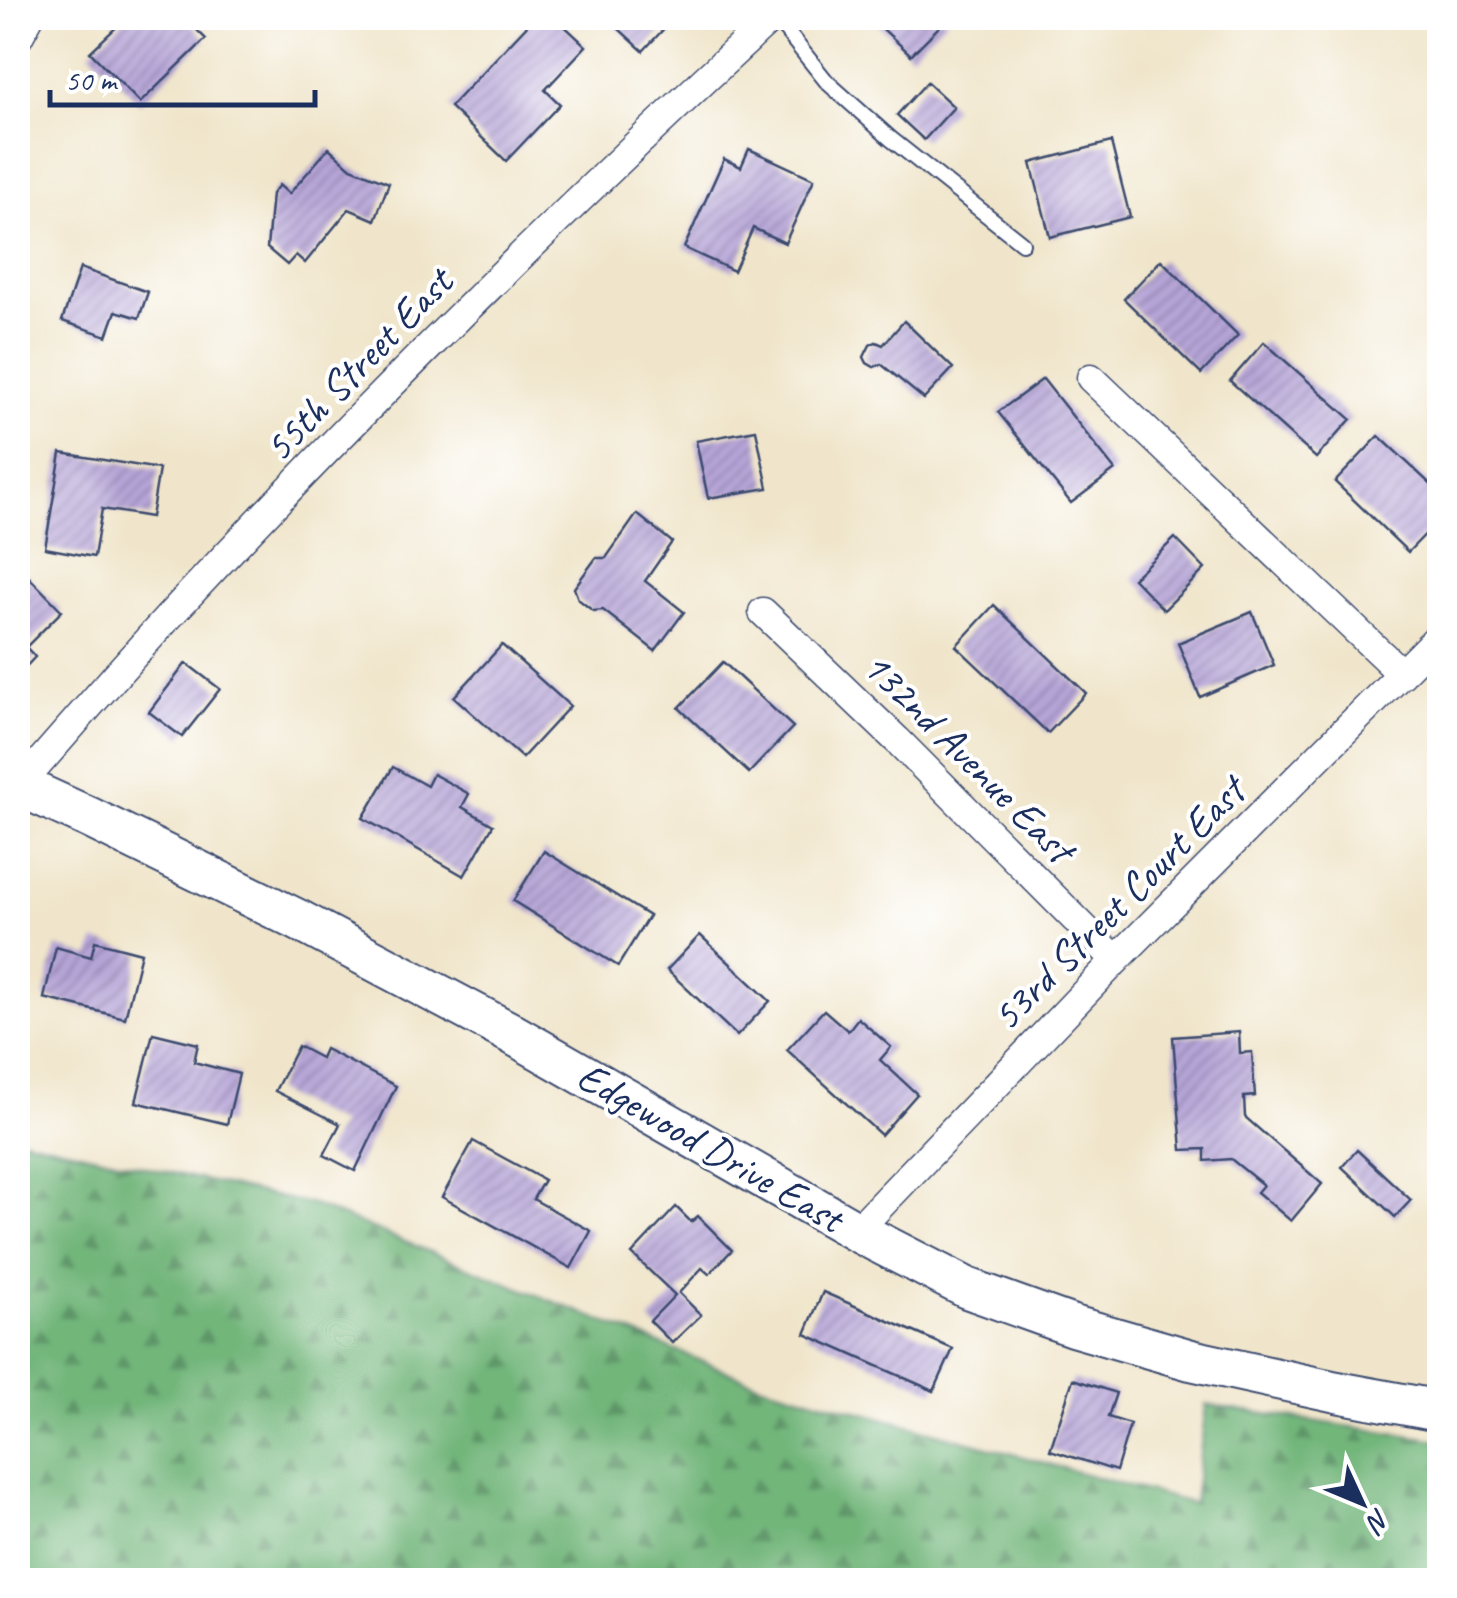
<svg xmlns="http://www.w3.org/2000/svg" width="1457" height="1598" font-family="Caveat,sans-serif">
	<style>
		.forest { fill: url(#forest-firs); stroke: #46726c; stroke-width: 2.5 }
		.building { fill: url(#building-hatch) }
		.lines { fill: none; stroke-linecap: round; stroke-linejoin: round }
		.lane-casing { stroke: #3b4a6e; stroke-width: 18 }
		.street-casing { stroke: #3b4a6e; stroke-width: 31 }
		.secondary-casing { stroke: #3b4a6e; stroke-width: 44 }
		.lane { stroke: #fff; stroke-width: 14 }
		.street { stroke: #fff; stroke-width: 28 }
		.secondary { stroke: #fff; stroke-width: 40 }
		.labels { text-anchor: middle; dominant-baseline: central; stroke-width: 8; stroke-linejoin: round; paint-order: stroke }
		.street-label { font-size: 42px; fill: #1b2f5e; stroke: #fff }
	</style>
	<defs>
		<pattern id="forest-firs" width="22" height="20" patternUnits="userSpaceOnUse" patternTransform="scale(2.5)"><rect width="22" height="20" fill="#72b67a"/><path d="M5 1l3.5 6h-7zM16 11l3.5 6h-7z" fill="#5d9467"/></pattern>
		<pattern id="building-hatch" width="6" height="6" patternUnits="userSpaceOnUse" patternTransform="scale(2.5)"><rect width="6" height="6" fill="#b6a4d7"/><path d="M-1 1l2-2M0 6l6-6M5 7l2-2" fill="none" stroke="#9386b2"/></pattern>
	</defs>
	<rect width="100%" height="100%" fill="#fff"/>
	<filter id="ink" filterUnits="userSpaceOnUse"><feTurbulence type="fractalNoise" baseFrequency=".01" numOctaves="2"/><feDisplacementMap in="SourceGraphic" scale="20" xChannelSelector="R" yChannelSelector="G"/><feConvolveMatrix kernelMatrix="1 2 1 2 8 2 1 2 1" color-interpolation-filters="sRGB"/></filter>
	<filter id="wash" filterUnits="userSpaceOnUse"><feTurbulence type="fractalNoise" baseFrequency=".0048" numOctaves="4" result="noise"/><feDisplacementMap in="SourceGraphic" scale="40" xChannelSelector="R" yChannelSelector="G"/><feGaussianBlur stdDeviation="2.25" result="paint"/><feColorMatrix in="noise" values="0 0 0 0 0 0 0 0 0 0 0 0 0 0 0 0 0 1.4 0 .05"/><feComposite in="paint" operator="in"/></filter>
	<g filter="url(#wash)">
		<rect width="100%" height="100%" fill="#f0e5ca"/>
		<path class="forest" d="M 18,1138 L 313,1205 L 759,1384 L 1194,1504 L 1206,1405 L 1439,1440 L 1439,1580 L 29,1580 L 18,1576 Z"/>
		<g id="blocks">
			<g class="building">
				<path d="M 126,18 L 185,18 L 206,39 L 140,103 L 90,52 Z"/>
				<path d="M 534,18 L 556,18 L 586,46 L 545,90 L 560,104 L 506,161 L 450,107 Z"/>
				<path d="M 607,18 L 674,18 L 643,51 Z"/>
				<path d="M 871,18 L 948,18 L 911,55 Z"/>
				<path d="M 927,82 L 954,107 L 924,140 L 897,115 Z"/>
				<path d="M 1111,142 L 1130,217 L 1050,237 L 1031,163 Z"/>
				<path d="M 329,148 L 351,168 L 389,183 L 375,220 L 349,209 L 305,263 L 296,255 L 287,265 L 267,248 L 272,194 L 279,185 L 289,194 Z"/>
				<path d="M 749,149 L 814,179 L 785,243 L 753,228 L 734,271 L 684,248 L 724,159 L 741,167 Z"/>
				<path d="M 1161,260 L 1238,335 L 1201,374 L 1124,299 Z"/>
				<path d="M 80,268 L 148,292 L 139,318 L 116,311 L 107,336 L 62,321 Z"/>
				<path d="M 904,321 L 953,368 L 924,399 L 881,364 L 874,367 L 867,363 L 864,357 L 870,345 L 876,342 L 883,345 Z"/>
				<path d="M 1264,342 L 1351,419 L 1316,458 L 1230,381 Z"/>
				<path d="M 1043,379 L 1115,470 L 1071,503 L 998,412 Z"/>
				<path d="M 756,430 L 768,488 L 708,498 L 696,441 Z"/>
				<path d="M 1379,436 L 1440,493 L 1440,519 L 1408,552 L 1335,482 Z"/>
				<path d="M 61,453 L 159,469 L 151,517 L 102,509 L 94,557 L 45,548 Z"/>
				<path d="M 637,514 L 672,542 L 645,581 L 684,612 L 655,651 L 603,610 L 593,611 L 578,599 L 574,588 L 596,558 L 606,558 Z"/>
				<path d="M 1175,538 L 1205,569 L 1164,610 L 1133,578 Z"/>
				<path d="M 24,572 L 62,611 L 26,647 L 35,657 L 18,675 L 18,579 Z"/>
				<path d="M 994,605 L 1086,693 L 1048,733 L 956,646 Z"/>
				<path d="M 1252,612 L 1274,665 L 1200,697 L 1178,643 Z"/>
				<path d="M 502,645 L 570,706 L 522,758 L 454,697 Z"/>
				<path d="M 723,662 L 793,727 L 749,773 L 679,708 Z"/>
				<path d="M 186,663 L 220,689 L 182,737 L 149,712 Z"/>
				<path d="M 393,767 L 427,786 L 433,774 L 469,794 L 462,807 L 493,825 L 464,876 L 363,818 Z"/>
				<path d="M 544,851 L 649,916 L 618,966 L 513,901 Z"/>
				<path d="M 700,935 L 770,1001 L 737,1036 L 667,970 Z"/>
				<path d="M 95,941 L 141,953 L 125,1018 L 44,998 L 56,947 L 91,957 Z"/>
				<path d="M 824,1010 L 848,1031 L 858,1018 L 891,1047 L 880,1060 L 917,1094 L 881,1135 L 787,1050 Z"/>
				<path d="M 1239,1032 L 1240,1053 L 1252,1052 L 1255,1096 L 1244,1097 L 1245,1117 L 1322,1184 L 1291,1221 L 1257,1192 L 1263,1185 L 1231,1159 L 1205,1161 L 1205,1149 L 1182,1150 L 1173,1037 Z"/>
				<path d="M 153,1033 L 198,1044 L 194,1062 L 239,1074 L 227,1124 L 136,1102 Z"/>
				<path d="M 298,1046 L 321,1058 L 325,1049 L 396,1086 L 355,1171 L 324,1155 L 340,1124 L 275,1091 Z"/>
				<path d="M 473,1141 L 544,1180 L 533,1199 L 591,1231 L 571,1268 L 442,1197 Z"/>
				<path d="M 1357,1150 L 1411,1200 L 1395,1217 L 1342,1167 Z"/>
				<path d="M 676,1207 L 691,1222 L 698,1216 L 732,1250 L 709,1274 L 702,1268 L 679,1293 L 701,1315 L 672,1343 L 650,1321 L 675,1295 L 632,1254 Z"/>
				<path d="M 823,1292 L 953,1349 L 934,1391 L 805,1334 Z"/>
				<path d="M 1073,1379 L 1116,1393 L 1108,1417 L 1130,1424 L 1116,1471 L 1050,1450 Z"/>
			</g>
		</g>
	</g>
	<g filter="url(#ink)">
		<use href="#blocks" fill-opacity="0" stroke="#3b4a6e" stroke-width="2.5"/>
		<g class="lines">
			<g class="lane-casing">
				<path id="lane" d="M 776,18 L 827,82 L 891,139 L 1022,243"/>
			</g>
			<g class="street-casing">
				<g id="street">
					<path d="M 18,38 L 29,18"/>
					<path d="M 1091,378 L 1402,674"/>
					<path d="M 763,612 L 897,740 L 1116,960"/>
					<path d="M 19,786 C 71,727 122,667 175,610 C 365,405 566,208 771,18"/>
					<path d="M 856,1231 L 1116,960 L 1440,635"/>
				</g>
			</g>
			<g class="secondary-casing">
				<path id="secondary" d="M 18,785 L 90,818 L 298,920 L 509,1032 L 856,1231 L 967,1288 L 1073,1326 L 1191,1360 L 1337,1392 L 1440,1411"/>
			</g>
			<use href="#lane" class="lane"/>
			<use href="#street" class="street"/>
			<use href="#secondary" class="secondary"/>
		</g>
	</g>
	<g class="labels">
		<g class="street-label">
			<text transform="translate(358 365) rotate(-46)">55th Street East</text>
			<text transform="translate(968 757) rotate(45)">132nd Avenue East</text>
			<text transform="translate(1118 904) rotate(-45)">53rd Street Court East</text>
			<text transform="translate(710 1147) rotate(30)">Edgewood Drive East</text>
		</g>
	</g>
	<rect width="1457" height="1598" fill="none" stroke="#fff" stroke-width="60"/>
	<g transform="translate(1362 1503) rotate(134)" stroke="#ffffff" stroke-width="8" paint-order="stroke">
	<path d="M0-8L18 38L0 25L-18 38Z" fill="#1b2f5e"/>
	<text y="-15" font-size="28" font-weight="bold" text-anchor="middle" fill="#1b2f5e">N</text>
	</g>
	<path d="M50 90v15h265v-15" fill="none" stroke="#1b2f5e" stroke-width="5"/>
	<text x="65" y="90" font-size="30" fill="#1b2f5e" stroke="#ffffff" stroke-width="8" paint-order="stroke">50 m</text>
</svg>
